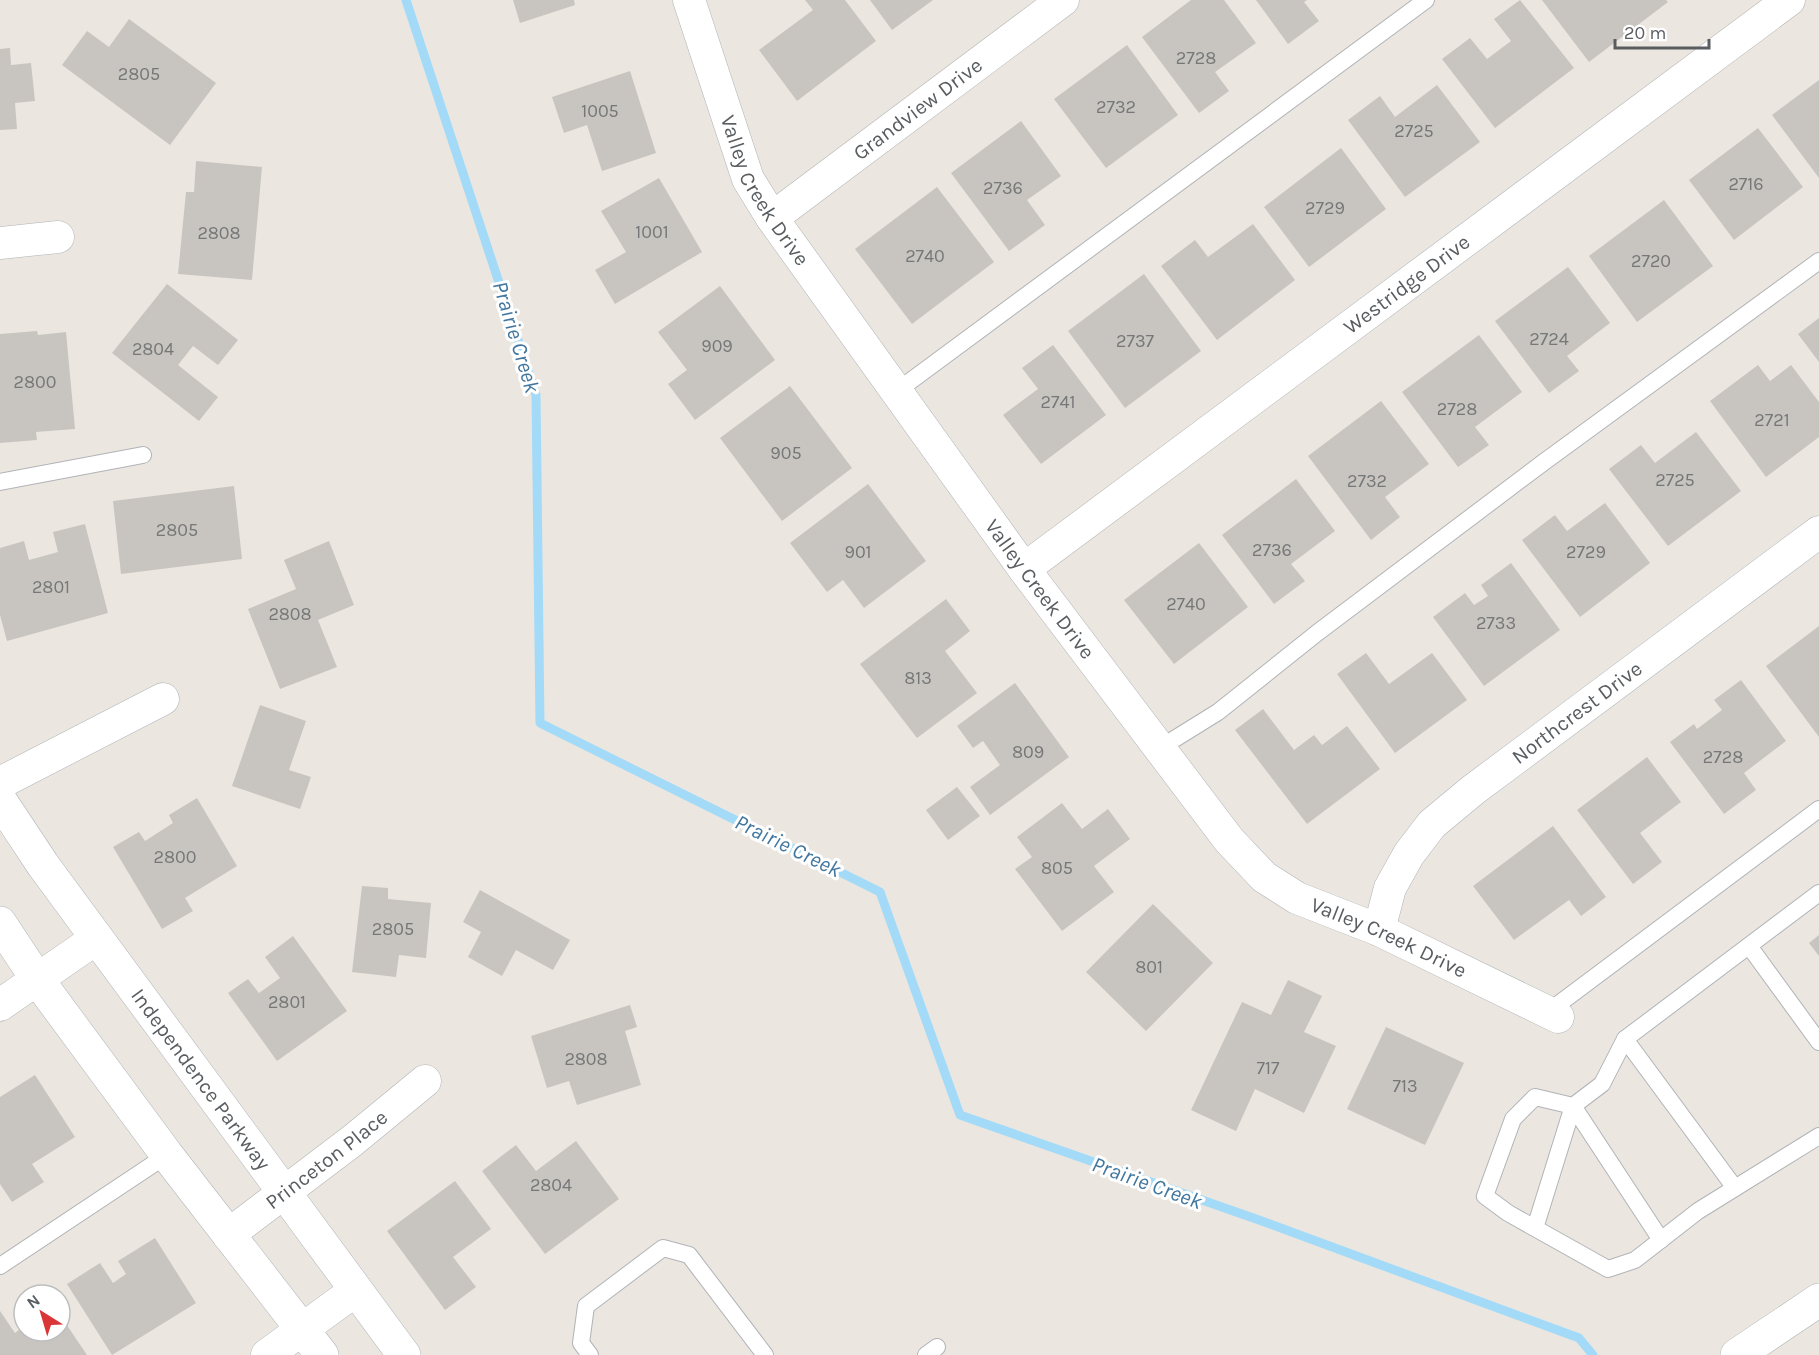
<svg xmlns="http://www.w3.org/2000/svg" width="1819" height="1355" font-family="Karla,sans-serif">
	<style>
		.lines { fill: none; stroke-linecap: round; stroke-linejoin: round }
		.stream { stroke: #a3daf8; stroke-width: 9 }
		.building { fill: #c8c4bf }
		.service-casing { stroke: #b1b3b7; stroke-width: 18 }
		.minor-casing { stroke: #b1b3b7; stroke-width: 33 }
		.secondary-casing { stroke: #b0b4b7; stroke-width: 34 }
		.service { stroke: #fff; stroke-width: 16 }
		.minor { stroke: #fff; stroke-width: 32 }
		.secondary { stroke: #fff; stroke-width: 33 }
		.labels { text-anchor: middle; dominant-baseline: central; stroke-width: 6; stroke-linejoin: round; paint-order: stroke }
		.number-label { font-size: 18px; fill: #757778 }
		.street-label { font-size: 21px; fill: #595d60; stroke: #fff }
		.water-label { font-size: 22px; font-style: italic; fill: #41769f; stroke: #fff }
	</style>
	<rect width="100%" height="100%" fill="#ebe7e0"/>
	<g class="lines">
		<path class="stream" d="M 406,0 L 536,395 L 540,723 L 880,892 L 960,1115 L 1259,1220 L 1579,1338 L 1593,1355"/>
	</g>
	<g class="building">
		<path d="M 513,0 L 574,0 L 575,5 L 520,23 Z"/>
		<path d="M 805,0 L 845,0 L 876,41 L 797,101 L 759,50 L 813,10 Z"/>
		<path d="M 870,0 L 933,0 L 892,30 Z"/>
		<path d="M 1191,0 L 1224,0 L 1256,43 L 1215,72 L 1229,91 L 1199,113 L 1142,37 Z"/>
		<path d="M 1256,0 L 1307,0 L 1304,2 L 1319,21 L 1288,44 Z"/>
		<path d="M 1520,0 L 1574,68 L 1495,128 L 1442,59 L 1470,38 L 1487,59 L 1511,41 L 1494,19 Z"/>
		<path d="M 1542,0 L 1666,0 L 1668,2 L 1589,62 Z"/>
		<path d="M 129,19 L 216,83 L 170,145 L 62,65 L 87,31 L 109,47 Z"/>
		<path d="M 1127,45 L 1178,115 L 1106,168 L 1054,99 Z"/>
		<path d="M 10,48 L 11,65 L 31,63 L 35,101 L 15,103 L 17,129 L 0,130 L 0,49 Z"/>
		<path d="M 630,71 L 656,153 L 602,171 L 587,125 L 564,133 L 552,97 Z"/>
		<path d="M 1819,80 L 1819,178 L 1772,115 Z"/>
		<path d="M 1437,85 L 1480,142 L 1405,197 L 1348,120 L 1380,96 L 1395,117 Z"/>
		<path d="M 1021,121 L 1061,176 L 1027,200 L 1045,225 L 1009,251 L 951,173 Z"/>
		<path d="M 1758,128 L 1803,187 L 1734,240 L 1689,180 Z"/>
		<path d="M 1341,148 L 1386,209 L 1309,267 L 1264,207 Z"/>
		<path d="M 196,161 L 262,167 L 252,280 L 178,274 L 186,192 L 194,192 Z"/>
		<path d="M 659,178 L 702,252 L 615,304 L 595,270 L 626,252 L 601,211 Z"/>
		<path d="M 937,187 L 994,262 L 912,324 L 855,249 Z"/>
		<path d="M 1664,200 L 1713,266 L 1637,322 L 1589,256 Z"/>
		<path d="M 1253,224 L 1295,280 L 1217,340 L 1161,266 L 1195,240 L 1208,257 Z"/>
		<path d="M 1568,267 L 1610,323 L 1567,356 L 1579,371 L 1549,393 L 1495,321 Z"/>
		<path d="M 1144,274 L 1201,351 L 1125,408 L 1068,331 Z"/>
		<path d="M 167,284 L 238,340 L 218,365 L 193,346 L 178,365 L 218,397 L 199,421 L 112,353 Z"/>
		<path d="M 720,286 L 775,360 L 695,420 L 668,384 L 687,370 L 658,332 Z"/>
		<path d="M 1819,318 L 1819,362 L 1798,334 Z"/>
		<path d="M 37,331 L 38,335 L 66,332 L 75,429 L 36,432 L 37,440 L 0,443 L 0,334 Z"/>
		<path d="M 1479,335 L 1522,392 L 1475,427 L 1489,445 L 1458,467 L 1402,392 Z"/>
		<path d="M 1053,345 L 1106,415 L 1041,464 L 1003,415 L 1038,389 L 1022,368 Z"/>
		<path d="M 1758,365 L 1770,381 L 1791,365 L 1819,402 L 1819,437 L 1766,477 L 1710,401 Z"/>
		<path d="M 790,386 L 852,468 L 782,521 L 720,438 Z"/>
		<path d="M 1381,401 L 1429,464 L 1385,497 L 1400,517 L 1371,540 L 1308,456 Z"/>
		<path d="M 1696,432 L 1741,491 L 1668,546 L 1609,469 L 1641,445 L 1655,463 Z"/>
		<path d="M 1296,479 L 1335,531 L 1291,564 L 1305,581 L 1274,604 L 1222,535 Z"/>
		<path d="M 868,484 L 926,561 L 864,608 L 843,580 L 827,592 L 790,543 Z"/>
		<path d="M 234,486 L 242,559 L 121,574 L 113,501 Z"/>
		<path d="M 1605,503 L 1650,563 L 1580,617 L 1522,540 L 1555,515 L 1567,531 Z"/>
		<path d="M 85,524 L 108,613 L 7,641 L 0,615 L 0,548 L 24,541 L 29,560 L 58,552 L 53,532 Z"/>
		<path d="M 329,541 L 354,605 L 318,620 L 337,667 L 280,689 L 248,609 L 296,589 L 284,560 Z"/>
		<path d="M 1199,543 L 1248,607 L 1174,664 L 1124,600 Z"/>
		<path d="M 1511,563 L 1560,630 L 1484,686 L 1433,617 L 1465,593 L 1474,605 L 1488,596 L 1481,585 Z"/>
		<path d="M 946,599 L 970,631 L 945,651 L 977,693 L 917,738 L 860,664 Z"/>
		<path d="M 1819,626 L 1819,737 L 1766,666 Z"/>
		<path d="M 1366,653 L 1389,684 L 1432,653 L 1467,700 L 1395,753 L 1337,674 Z"/>
		<path d="M 1741,680 L 1786,741 L 1744,773 L 1756,790 L 1724,814 L 1670,742 L 1694,724 L 1697,729 L 1722,710 L 1714,700 Z"/>
		<path d="M 1015,683 L 1069,757 L 990,815 L 970,787 L 1000,765 L 983,741 L 973,748 L 957,726 Z"/>
		<path d="M 260,705 L 306,721 L 289,770 L 311,777 L 300,809 L 232,786 Z"/>
		<path d="M 1263,709 L 1294,750 L 1314,735 L 1322,745 L 1347,726 L 1380,769 L 1307,824 L 1235,730 Z"/>
		<path d="M 1647,757 L 1681,802 L 1640,833 L 1662,862 L 1633,884 L 1577,810 Z"/>
		<path d="M 957,787 L 980,816 L 948,840 L 926,810 Z"/>
		<path d="M 197,798 L 237,866 L 185,898 L 193,911 L 162,929 L 113,847 L 139,832 L 145,841 L 173,823 L 169,815 Z"/>
		<path d="M 1062,803 L 1082,829 L 1108,809 L 1130,839 L 1094,866 L 1114,892 L 1062,931 L 1015,869 L 1032,857 L 1017,837 Z"/>
		<path d="M 1553,826 L 1606,897 L 1581,916 L 1569,900 L 1514,940 L 1473,886 Z"/>
		<path d="M 362,886 L 388,888 L 388,899 L 431,903 L 426,958 L 399,955 L 396,977 L 352,972 Z"/>
		<path d="M 480,890 L 570,940 L 553,970 L 516,950 L 502,976 L 468,957 L 481,932 L 463,922 Z"/>
		<path d="M 1153,904 L 1213,963 L 1146,1031 L 1086,972 Z"/>
		<path d="M 1819,935 L 1819,956 L 1809,943 Z"/>
		<path d="M 293,936 L 347,1011 L 277,1061 L 228,993 L 248,979 L 259,993 L 280,978 L 265,957 Z"/>
		<path d="M 1288,980 L 1322,996 L 1304,1032 L 1336,1046 L 1304,1113 L 1255,1089 L 1236,1131 L 1191,1110 L 1242,1002 L 1271,1015 Z"/>
		<path d="M 630,1005 L 637,1027 L 625,1031 L 641,1085 L 577,1105 L 569,1081 L 547,1088 L 531,1036 Z"/>
		<path d="M 1386,1027 L 1464,1063 L 1425,1145 L 1347,1109 Z"/>
		<path d="M 35,1075 L 75,1137 L 32,1164 L 44,1182 L 12,1202 L 0,1184 L 0,1097 Z"/>
		<path d="M 576,1141 L 619,1199 L 545,1254 L 482,1171 L 516,1145 L 536,1171 Z"/>
		<path d="M 455,1181 L 491,1229 L 453,1257 L 476,1287 L 445,1310 L 387,1231 Z"/>
		<path d="M 155,1238 L 196,1303 L 112,1355 L 67,1284 L 100,1263 L 113,1283 L 126,1274 L 118,1261 Z"/>
		<path d="M 0,1311 L 15,1333 L 24,1326 L 24,1331 L 60,1331 L 60,1315 L 87,1355 L 0,1355 Z"/>
	</g>
	<g class="lines">
		<g class="service-casing">
			<g id="service">
				<path d="M 897,391 L 1426,0"/>
				<path d="M 0,482 L 143,455"/>
				<path d="M 1160,748 L 1218,712 L 1317,633 L 1544,462 L 1819,261"/>
				<path d="M 1819,893 L 1625,1039 L 1602,1084 L 1573,1106 L 1535,1097 L 1513,1119 L 1485,1196 L 1508,1213 L 1608,1269 L 1635,1260 L 1698,1211 L 1819,1136"/>
				<path d="M 1749,946 L 1819,1042"/>
				<path d="M 1548,1012 L 1819,809"/>
				<path d="M 1625,1039 L 1735,1188"/>
				<path d="M 1535,1228 L 1573,1106 L 1661,1240"/>
				<path d="M 0,1266 L 167,1155"/>
				<path d="M 590,1355 L 581,1343 L 586,1306 L 663,1248 L 689,1255 L 765,1355"/>
				<path d="M 926,1355 L 937,1347"/>
			</g>
		</g>
		<g class="minor-casing">
			<g id="minor">
				<path id="s1" d="M 689,0 L 748,179 L 772,218 L 1024,569 L 1229,840 L 1264,877 L 1297,898 L 1379,930 L 1558,1017"/>
				<path id="s2" d="M 772,218 L 1063,0"/>
				<path d="M 0,243 L 58,237"/>
				<path id="s3" d="M 1024,569 L 1789,0"/>
				<path d="M 0,783 L 163,699"/>
				<path id="s4" d="M 1379,930 L 1390,888 L 1409,854 L 1432,824 L 1473,790 L 1819,532"/>
				<path d="M 0,1005 L 97,938"/>
				<path id="s5" d="M 228,1235 L 352,1141 L 425,1081"/>
				<path d="M 267,1355 L 356,1290"/>
			</g>
		</g>
		<g class="secondary-casing">
			<g id="secondary">
				<path id="s6" d="M 0,800 L 43,865 L 404,1355"/>
				<path d="M 0,923 L 37,979 L 167,1155 L 322,1355"/>
				<path d="M 1737,1355 L 1819,1300"/>
			</g>
		</g>
		<use href="#service" class="service"/>
		<use href="#minor" class="minor"/>
		<use href="#secondary" class="secondary"/>
	</g>
	<g class="labels">
		<g class="number-label">
			<text x="1196" y="58">2728</text>
			<text x="139" y="74">2805</text>
			<text x="1116" y="107">2732</text>
			<text x="600" y="111">1005</text>
			<text x="1414" y="131">2725</text>
			<text x="1746" y="184">2716</text>
			<text x="1003" y="188">2736</text>
			<text x="1325" y="208">2729</text>
			<text x="652" y="232">1001</text>
			<text x="219" y="233">2808</text>
			<text x="925" y="256">2740</text>
			<text x="1651" y="261">2720</text>
			<text x="1549" y="339">2724</text>
			<text x="1135" y="341">2737</text>
			<text x="717" y="346">909</text>
			<text x="153" y="349">2804</text>
			<text x="35" y="382">2800</text>
			<text x="1058" y="402">2741</text>
			<text x="1457" y="409">2728</text>
			<text x="1772" y="420">2721</text>
			<text x="786" y="453">905</text>
			<text x="1675" y="480">2725</text>
			<text x="1367" y="481">2732</text>
			<text x="177" y="530">2805</text>
			<text x="1272" y="550">2736</text>
			<text x="858" y="552">901</text>
			<text x="1586" y="552">2729</text>
			<text x="51" y="587">2801</text>
			<text x="1186" y="604">2740</text>
			<text x="290" y="614">2808</text>
			<text x="1496" y="623">2733</text>
			<text x="918" y="678">813</text>
			<text x="1028" y="752">809</text>
			<text x="1723" y="757">2728</text>
			<text x="175" y="857">2800</text>
			<text x="1057" y="868">805</text>
			<text x="393" y="929">2805</text>
			<text x="1149" y="967">801</text>
			<text x="287" y="1002">2801</text>
			<text x="586" y="1059">2808</text>
			<text x="1268" y="1068">717</text>
			<text x="1405" y="1086">713</text>
			<text x="551" y="1185">2804</text>
		</g>
		<g class="street-label">
			<text stroke="none"><textPath href="#s2" startOffset="182">Grandview Drive</textPath></text>
			<text stroke="none"><textPath href="#s1" startOffset="206">Valley Creek Drive</textPath></text>
			<text stroke="none"><textPath href="#s3" startOffset="477">Westridge Drive</textPath></text>
			<text stroke="none"><textPath href="#s1" startOffset="692">Valley Creek Drive</textPath></text>
			<text stroke="none"><textPath href="#s4" startOffset="303">Northcrest Drive</textPath></text>
			<text stroke="none"><textPath href="#s1" startOffset="1196">Valley Creek Drive</textPath></text>
			<text stroke="none"><textPath href="#s6" startOffset="344">Independence Parkway</textPath></text>
			<text stroke="none"><textPath href="#s5" startOffset="124">Princeton Place</textPath></text>
		</g>
		<g class="water-label">
			<text transform="translate(516 337) rotate(73)">Prairie Creek</text>
			<text transform="translate(788 846) rotate(26)">Prairie Creek</text>
			<text transform="translate(1147 1183) rotate(20)">Prairie Creek</text>
		</g>
	</g>
	<g transform="translate(42 1313) rotate(323)"><circle r="28" fill="#ffffff" stroke="#bdbebf" stroke-width="1.5"/>
	<path d="M0-4.5L10 22L0 15L-10 22Z" fill="#da3638"/>
	<text y="-9" font-size="16" font-weight="bold" text-anchor="middle" fill="#595d60">N</text>
	</g>
	<path d="M1615 39v9h94v-9" fill="none" stroke="#595d60" stroke-width="3"/>
	<text x="1624" y="39" font-size="18" fill="#595d60" stroke="#ffffff" stroke-width="4.5" paint-order="stroke">20 m</text>
</svg>
